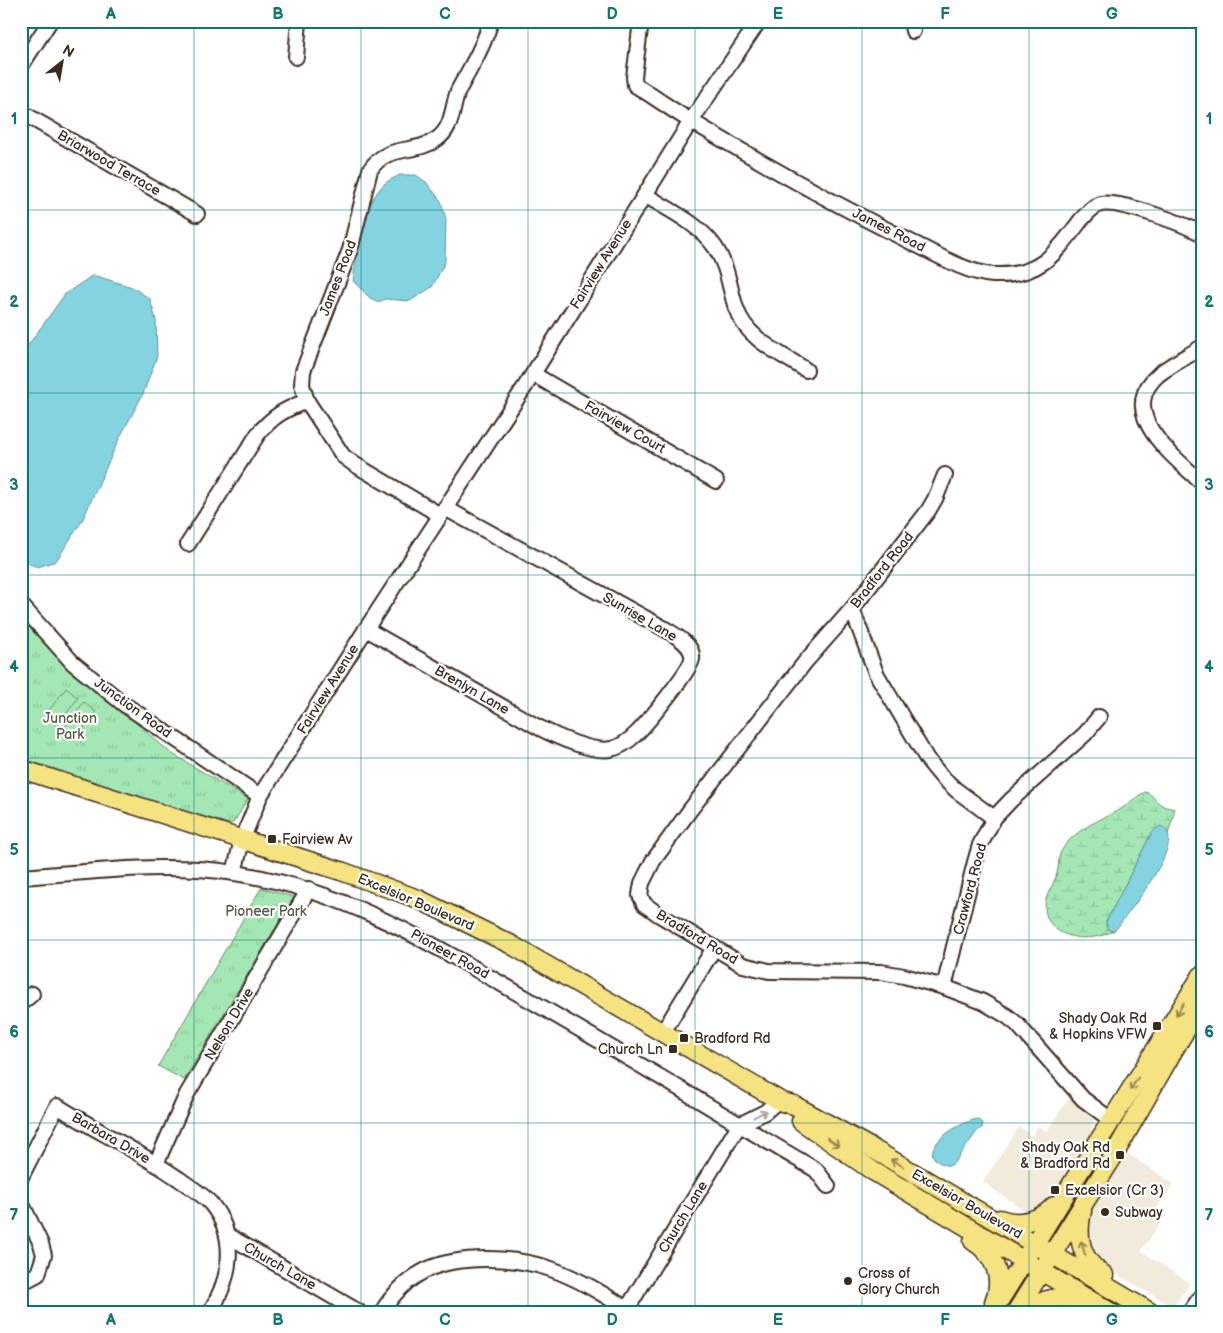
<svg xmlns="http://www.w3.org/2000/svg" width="1223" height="1333" font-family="'Balsamiq Sans',sans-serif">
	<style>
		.built { fill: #f2ebdc }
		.wetland { fill: url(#wetland-marsh); stroke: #6f8969 }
		.park { fill: url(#park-tufts); stroke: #6f8969 }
		.garden { fill: #a3e8b4; stroke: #6f8969 }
		.water { fill: #84d3e1; stroke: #678f93 }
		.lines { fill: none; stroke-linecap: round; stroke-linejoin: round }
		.minor-casing { stroke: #3b2a1e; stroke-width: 18 }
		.major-casing { stroke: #3b2a1e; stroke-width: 21 }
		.minor { stroke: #fff; stroke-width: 14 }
		.major { stroke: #f5e382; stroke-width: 18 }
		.oneway { stroke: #988650 }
		.oneway2 { stroke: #a79f9a }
		.grid { fill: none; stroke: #0f766e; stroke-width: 1; stroke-opacity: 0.55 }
		.poi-dot { fill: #3b2a1e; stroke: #fff; stroke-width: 2 }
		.labels { text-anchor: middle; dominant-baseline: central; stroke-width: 4.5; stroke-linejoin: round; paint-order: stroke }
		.street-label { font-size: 14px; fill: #3b2a1e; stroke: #fff }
		.park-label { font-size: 14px; fill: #555a44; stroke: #fff }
		.poi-label { font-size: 14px; fill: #3b2a1e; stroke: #fff; text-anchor: start }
		.neatline { fill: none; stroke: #0f766e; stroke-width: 2 }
		.grid-label { font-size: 16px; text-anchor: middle; font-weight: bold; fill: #0f766e }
	</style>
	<defs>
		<pattern id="wetland-marsh" width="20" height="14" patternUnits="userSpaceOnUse" patternTransform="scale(1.25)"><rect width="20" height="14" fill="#a3e8b4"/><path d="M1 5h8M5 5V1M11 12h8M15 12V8" fill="none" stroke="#8dc79a"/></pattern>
		<pattern id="park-tufts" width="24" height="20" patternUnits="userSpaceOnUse" patternTransform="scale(1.25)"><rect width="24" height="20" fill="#a3e8b4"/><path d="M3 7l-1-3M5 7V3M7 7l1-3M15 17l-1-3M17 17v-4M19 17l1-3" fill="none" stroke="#8dc79a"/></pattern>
	</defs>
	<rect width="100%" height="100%" fill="#fff"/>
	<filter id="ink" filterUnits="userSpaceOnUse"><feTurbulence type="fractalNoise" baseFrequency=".02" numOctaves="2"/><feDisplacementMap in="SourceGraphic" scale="10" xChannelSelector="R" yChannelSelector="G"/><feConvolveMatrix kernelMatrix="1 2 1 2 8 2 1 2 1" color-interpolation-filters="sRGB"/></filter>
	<g filter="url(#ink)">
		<path class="built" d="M 1070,1096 L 1094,1121 L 1091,1130 L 1174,1184 L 1157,1207 L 1167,1214 L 1141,1251 L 1190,1283 L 1173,1307 L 1120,1276 L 983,1182 L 1019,1127 L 1032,1136 L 1038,1126 L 1047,1131 Z"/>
		<path class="wetland" d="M 1145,792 C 1153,794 1155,801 1162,805 C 1165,808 1170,807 1174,809 L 1174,813 L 1168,834 L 1166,830 L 1152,832 L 1106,922 L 1106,926 L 1110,931 L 1113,931 C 1091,943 1049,941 1045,909 C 1044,895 1054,886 1057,873 C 1059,867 1058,860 1060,854 C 1070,831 1100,820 1121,809 C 1129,804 1136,796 1145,792 Z"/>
		<g class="park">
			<path d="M 21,614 L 82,677 L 171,753 L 248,799 L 234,822 L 230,824 L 128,795 L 21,758 Z"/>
			<path d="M 261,888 L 294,897 L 184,1080 L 158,1066 Z"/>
		</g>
		<g class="garden">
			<path d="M 66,688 L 78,698 L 57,726 L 44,717 Z"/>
			<path d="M 84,702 L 96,712 L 75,740 L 62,730 Z"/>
		</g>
		<g class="water">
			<path d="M 400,175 L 416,175 L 426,182 L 441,201 L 446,219 L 445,262 L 432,287 L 410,301 L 385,299 L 379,302 L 370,298 L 353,281 C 358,248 359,212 383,185 C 387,181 394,178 400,175 Z"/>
			<path d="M 93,275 L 132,287 L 150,299 L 156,320 L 157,356 L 143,394 L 118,441 L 82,521 L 56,561 L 38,567 L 21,561 L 21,355 L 65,294 Z"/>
			<path d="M 1160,826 C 1192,836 1127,914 1117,928 L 1113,931 L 1107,929 L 1106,922 L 1152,832 Z"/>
			<path d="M 977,1119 L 983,1123 L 982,1128 L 978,1130 L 954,1163 L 949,1166 C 906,1155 958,1122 977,1119 Z"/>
		</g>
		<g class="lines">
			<g class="minor-casing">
				<g id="minor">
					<path d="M 641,21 L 634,77 L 635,85 C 653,96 669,108 686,118 C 759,162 833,203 909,241 C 932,252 966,273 993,275 C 1040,277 1055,254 1081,220 C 1087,214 1092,206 1101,204 C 1119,200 1185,224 1202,234"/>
					<path d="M 911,21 L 913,31"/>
					<path d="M 296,57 L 299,21"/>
					<path d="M 21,66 L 50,21"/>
					<path d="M 21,112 L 197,214"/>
					<path d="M 645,195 C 669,210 698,223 715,247 C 728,266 729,287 736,308 C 746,339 780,353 806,370"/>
					<path d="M 1202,347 C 1188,356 1172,364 1159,374 C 1114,413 1175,457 1202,483"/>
					<path d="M 533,374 L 716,481"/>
					<path d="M 945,475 L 935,499 L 928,511 L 852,609 L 806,661 L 690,810 L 653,861 L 642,883 L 640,895 L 644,904 L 658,914 L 743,965 L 769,971 L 881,972 L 904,976 L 944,987 L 983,1002 L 1007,1016 L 1017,1024 L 1083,1099 L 1111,1120"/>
					<path d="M 440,515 L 354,464 L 343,456 L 307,401 L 302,385 L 303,371 L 350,250 L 370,170 C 387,143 415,155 437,139 C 453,128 452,107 458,91 C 462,83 467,75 471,67 C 479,53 486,37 491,21"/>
					<path d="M 188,544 L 258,434 C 273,416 285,409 307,401"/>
					<path d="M 21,605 L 73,663 L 125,705 L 260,796"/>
					<path d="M 852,609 L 876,673 L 927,759 L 941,776 L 956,790 L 994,818"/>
					<path d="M 366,629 L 538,727 C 555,736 592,753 611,749 C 621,747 630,740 637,733 C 647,723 690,671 692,659 C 694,645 675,635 665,629 L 445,508"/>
					<path d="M 234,873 L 242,840 L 260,796 L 366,629 L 526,385 L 691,121 L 759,21"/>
					<path d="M 21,877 C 92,872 165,862 235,873 C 344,890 425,940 519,994 C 619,1051 717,1112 816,1170 L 828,1186"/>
					<path d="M 944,987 L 975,862 L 980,845 L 994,818 L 1011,800 L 1085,734 L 1099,717"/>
					<path d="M 21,1003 L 32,994"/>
					<path d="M 663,1032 L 714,948"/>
					<path d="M 156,1164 L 187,1094 L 309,889"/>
					<path d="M 21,1177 L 57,1106 C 97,1131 140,1152 179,1179 C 190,1187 203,1194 212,1205 C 238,1238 231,1278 210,1312"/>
					<path d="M 21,1202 L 41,1244 L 44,1255 L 38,1274 L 21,1283"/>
					<path d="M 227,1235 L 359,1312"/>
					<path d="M 627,1309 L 739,1125 L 765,1112 L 779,1100"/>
					<path d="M 382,1312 C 392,1295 408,1279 426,1270 C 461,1254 515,1257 551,1269 C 580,1279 606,1296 632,1312"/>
					<path d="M 1190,1312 L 1202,1295"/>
				</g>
			</g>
			<g class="major-casing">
				<g id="major">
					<path d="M 21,769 L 341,871 L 418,899 L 510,944 L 782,1102 L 794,1105 L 873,1149 L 1150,1312"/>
					<path d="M 801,1121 L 873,1171 L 1110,1312"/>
					<path d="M 1082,1211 C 1076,1237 1081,1261 1104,1275"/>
					<path d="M 1000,1219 C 1019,1226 1041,1221 1054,1206"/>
					<path d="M 973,1241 C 995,1254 1004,1279 994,1302"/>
					<path d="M 992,1312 L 1202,975"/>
					<path d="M 1016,1312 L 1111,1160 L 1173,1051 L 1202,1003"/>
					<path d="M 1028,1312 C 1042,1297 1065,1294 1083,1302"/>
				</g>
			</g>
			<use href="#minor" class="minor"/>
			<use href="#major" class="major"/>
		</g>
		<defs><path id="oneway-shaft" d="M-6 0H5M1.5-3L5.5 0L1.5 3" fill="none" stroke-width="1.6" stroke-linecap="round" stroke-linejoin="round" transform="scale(1.25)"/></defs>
		<g class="oneway">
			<use href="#oneway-shaft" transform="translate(1180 1009) rotate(121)"/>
			<use href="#oneway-shaft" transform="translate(1134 1084) rotate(122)"/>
			<use href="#oneway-shaft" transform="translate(833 1142) rotate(35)"/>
			<use href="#oneway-shaft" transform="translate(897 1163) rotate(-150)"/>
			<use href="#oneway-shaft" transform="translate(1083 1248) rotate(-107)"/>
		</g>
		<use class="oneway2" href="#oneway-shaft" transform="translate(760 1114) rotate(-28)"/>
	</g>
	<path class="grid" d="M 194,21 L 194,1312M 361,21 L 361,1312M 528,21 L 528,1312M 695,21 L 695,1312M 862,21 L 862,1312M 1029,21 L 1029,1312M 21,210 L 1202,210M 21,393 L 1202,393M 21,575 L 1202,575M 21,758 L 1202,758M 21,940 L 1202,940M 21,1123 L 1202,1123"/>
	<g class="poi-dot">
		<rect x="267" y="834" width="10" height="10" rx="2.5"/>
		<rect x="1152" y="1021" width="10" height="10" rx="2.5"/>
		<rect x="679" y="1033" width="10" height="10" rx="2.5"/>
		<rect x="668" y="1044" width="10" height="10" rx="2.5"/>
		<rect x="1115" y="1150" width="10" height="10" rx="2.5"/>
		<rect x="1050" y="1185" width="10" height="10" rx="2.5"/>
		<circle cx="1105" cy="1212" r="5"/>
		<circle cx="848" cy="1281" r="5"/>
	</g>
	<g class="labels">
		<g class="street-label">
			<text transform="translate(109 163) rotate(30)">Briarwood Terrace</text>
			<text transform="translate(889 230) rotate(27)">James Road</text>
			<text transform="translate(601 264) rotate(-58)">Fairview Avenue</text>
			<text transform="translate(338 278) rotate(-69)">James Road</text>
			<text transform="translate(625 427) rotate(30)">Fairview Court</text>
			<text transform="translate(882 570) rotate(-52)">Bradford Road</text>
			<text transform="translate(640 617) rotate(30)">Sunrise Lane</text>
			<text transform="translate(328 689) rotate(-58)">Fairview Avenue</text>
			<text transform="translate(472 690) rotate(30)">Brenlyn Lane</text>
			<text transform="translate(133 708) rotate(36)">Junction Road</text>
			<text transform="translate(970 889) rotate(-75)">Crawford Road</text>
			<text transform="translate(416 902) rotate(23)">Excelsior Boulevard</text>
			<text transform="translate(697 937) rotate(31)">Bradford Road</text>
			<text transform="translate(450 954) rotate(29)">Pioneer Road</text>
			<text transform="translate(229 1024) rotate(-59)">Nelson Drive</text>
			<text transform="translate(111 1138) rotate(30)">Barbara Drive</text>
			<text transform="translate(967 1204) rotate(30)">Excelsior Boulevard</text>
			<text transform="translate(683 1217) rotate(-59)">Church Lane</text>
			<text transform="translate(280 1266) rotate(30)">Church Lane</text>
		</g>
		<g class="park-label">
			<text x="70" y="718">Junction<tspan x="70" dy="16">Park</tspan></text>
			<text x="266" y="911">Pioneer Park</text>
		</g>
		<g class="poi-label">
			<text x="282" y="839">Fairview Av</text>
			<text x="1147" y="1018" text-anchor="end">Shady Oak Rd<tspan x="1147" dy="16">&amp; Hopkins VFW</tspan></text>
			<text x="694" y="1038">Bradford Rd</text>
			<text x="663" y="1049" text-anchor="end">Church Ln</text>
			<text x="1110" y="1147" text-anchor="end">Shady Oak Rd<tspan x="1110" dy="16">&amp; Bradford Rd</tspan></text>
			<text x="1065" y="1190">Excelsior (Cr 3)</text>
			<text x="1115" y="1212">Subway</text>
			<text x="858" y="1273">Cross of<tspan x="858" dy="16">Glory Church</tspan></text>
		</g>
	</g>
	<rect width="1223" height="1333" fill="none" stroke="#fff" stroke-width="55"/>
	<g transform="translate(62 62) rotate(31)" stroke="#ffffff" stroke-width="4" paint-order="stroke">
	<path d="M0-4L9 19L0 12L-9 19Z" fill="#3b2a1e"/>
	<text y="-8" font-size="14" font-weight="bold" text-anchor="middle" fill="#3b2a1e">N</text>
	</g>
	<rect x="28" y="28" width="1168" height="1278" class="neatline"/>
	<g class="grid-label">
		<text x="111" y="19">A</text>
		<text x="278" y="19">B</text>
		<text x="445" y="19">C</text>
		<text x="612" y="19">D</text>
		<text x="778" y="19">E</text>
		<text x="945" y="19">F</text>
		<text x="1112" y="19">G</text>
		<text x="14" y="124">1</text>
		<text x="1209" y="124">1</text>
		<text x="14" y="307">2</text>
		<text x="1209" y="307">2</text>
		<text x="14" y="490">3</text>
		<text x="1209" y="490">3</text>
		<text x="14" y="672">4</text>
		<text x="1209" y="672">4</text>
		<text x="14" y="855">5</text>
		<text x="1209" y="855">5</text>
		<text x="14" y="1037">6</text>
		<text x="1209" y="1037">6</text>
		<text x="14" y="1220">7</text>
		<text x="1209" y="1220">7</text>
		<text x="111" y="1325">A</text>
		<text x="278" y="1325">B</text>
		<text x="445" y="1325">C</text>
		<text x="612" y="1325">D</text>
		<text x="778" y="1325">E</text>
		<text x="945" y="1325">F</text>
		<text x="1112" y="1325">G</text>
	</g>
</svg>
